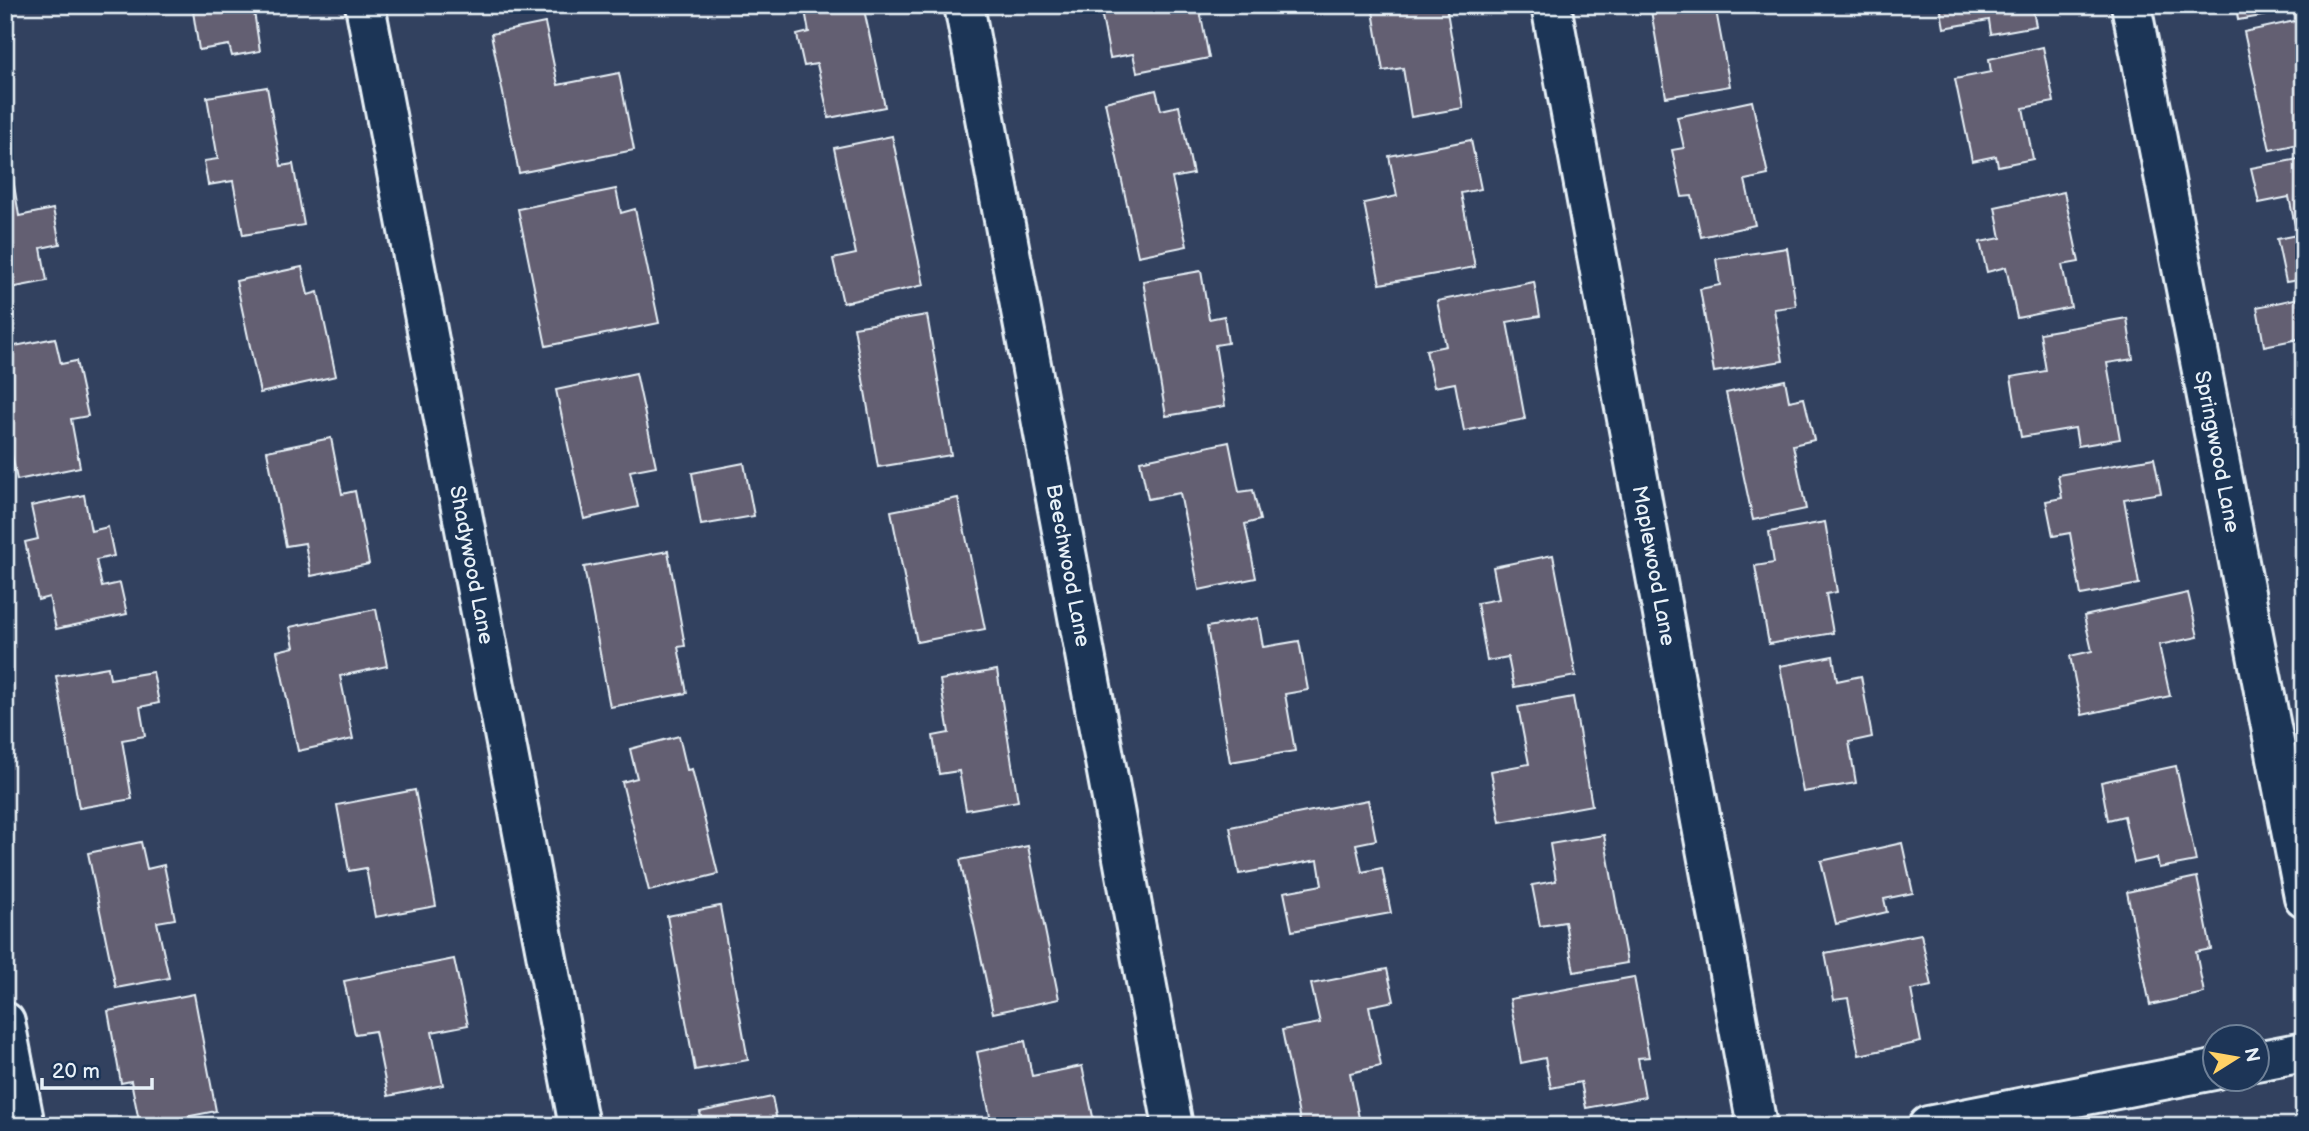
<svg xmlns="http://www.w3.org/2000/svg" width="2309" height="1131" font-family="'Balsamiq Sans',sans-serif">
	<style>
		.building { fill: #635e72; stroke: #e8f1f8; stroke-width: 2 }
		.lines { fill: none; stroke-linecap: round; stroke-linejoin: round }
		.street-casing { stroke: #e8f1f8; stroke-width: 44 }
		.secondary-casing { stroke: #e8f1f8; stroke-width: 44 }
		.street { stroke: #1d3557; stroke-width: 38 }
		.secondary { stroke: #1d3557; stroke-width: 38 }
		.labels { text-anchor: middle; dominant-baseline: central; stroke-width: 5; stroke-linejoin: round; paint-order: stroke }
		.street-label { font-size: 21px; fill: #e8f1f8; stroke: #1d3557 }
	</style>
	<rect width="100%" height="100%" fill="#32415f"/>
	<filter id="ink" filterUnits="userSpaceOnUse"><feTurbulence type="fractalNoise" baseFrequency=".0143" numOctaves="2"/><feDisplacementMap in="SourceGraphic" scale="14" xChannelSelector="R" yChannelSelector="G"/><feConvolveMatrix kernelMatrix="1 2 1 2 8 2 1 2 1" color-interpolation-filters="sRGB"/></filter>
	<g filter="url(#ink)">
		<g class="building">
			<path d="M 192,5 L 253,5 L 260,51 L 232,56 L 229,45 L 199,50 Z"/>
			<path d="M 804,5 L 863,5 L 885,107 L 829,118 L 817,64 L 804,66 L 797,35 L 809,32 Z"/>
			<path d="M 1083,5 L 1199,5 L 1209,58 L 1137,72 L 1133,54 L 1110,58 L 1100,6 L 1084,9 Z"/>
			<path d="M 1404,5 L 1446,5 L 1463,108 L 1411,117 L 1403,68 L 1383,71 L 1373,11 Z"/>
			<path d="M 1650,5 L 1715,5 L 1730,86 L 1666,97 Z"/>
			<path d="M 1940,5 L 2032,5 L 2036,26 L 1991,34 L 1989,20 L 1944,28 Z"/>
			<path d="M 2236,5 L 2290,5 L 2291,11 L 2238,20 Z"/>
			<path d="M 2304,19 L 2304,143 L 2270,150 L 2244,32 Z"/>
			<path d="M 545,23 L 558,85 L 619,73 L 634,150 L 519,173 L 491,34 Z"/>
			<path d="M 2043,47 L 2054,102 L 2023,108 L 2033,159 L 1998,166 L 1996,156 L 1972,161 L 1955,79 L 1991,72 L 1989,59 Z"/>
			<path d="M 267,87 L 281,166 L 293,164 L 304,225 L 243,235 L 233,181 L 208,185 L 204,161 L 218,159 L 207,97 Z"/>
			<path d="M 1156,90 L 1161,110 L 1179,106 L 1193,174 L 1172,178 L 1187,246 L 1138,256 L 1105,102 Z"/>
			<path d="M 1752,101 L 1768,175 L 1745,180 L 1755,225 L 1701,237 L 1692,196 L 1682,197 L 1672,150 L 1684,148 L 1677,117 Z"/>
			<path d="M 892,136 L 924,285 L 843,303 L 833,259 L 856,254 L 834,148 Z"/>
			<path d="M 1471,140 L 1481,189 L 1461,193 L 1475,267 L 1380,284 L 1364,203 L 1397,196 L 1389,156 Z"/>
			<path d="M 9,154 L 19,216 L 53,209 L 60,244 L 41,248 L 47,281 L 5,289 L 5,155 Z"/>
			<path d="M 2304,158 L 2304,279 L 2286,282 L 2277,239 L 2297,235 L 2289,197 L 2259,203 L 2251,168 Z"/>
			<path d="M 616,189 L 621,213 L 635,209 L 659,323 L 546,346 L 518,209 Z"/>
			<path d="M 2064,192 L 2079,262 L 2062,265 L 2071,307 L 2017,318 L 2006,267 L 1987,272 L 1980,242 L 2001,238 L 1995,207 Z"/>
			<path d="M 1787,248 L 1796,306 L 1774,309 L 1783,361 L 1714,372 L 1700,289 L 1720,285 L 1716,259 Z"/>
			<path d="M 302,267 L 308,295 L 318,292 L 336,376 L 260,393 L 236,281 Z"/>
			<path d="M 1201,271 L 1209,319 L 1224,316 L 1228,343 L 1215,345 L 1225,406 L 1166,416 L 1143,281 Z"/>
			<path d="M 1534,282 L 1540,316 L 1507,322 L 1525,419 L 1464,431 L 1455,383 L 1434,387 L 1426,350 L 1446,346 L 1437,301 Z"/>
			<path d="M 2304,297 L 2304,372 L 2298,339 L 2264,346 L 2257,307 Z"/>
			<path d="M 927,315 L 951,455 L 878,467 L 854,327 Z"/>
			<path d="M 2127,318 L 2133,359 L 2107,363 L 2120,439 L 2078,446 L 2075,428 L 2021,437 L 2011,377 L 2046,371 L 2040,333 Z"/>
			<path d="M 55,338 L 61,364 L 76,361 L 88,416 L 71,419 L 80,467 L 17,480 L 5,420 L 5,348 Z"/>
			<path d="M 636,373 L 656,466 L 630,471 L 638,507 L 584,519 L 556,390 Z"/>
			<path d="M 1785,380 L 1789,401 L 1804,398 L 1814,440 L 1793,445 L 1806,509 L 1753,520 L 1726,393 Z"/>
			<path d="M 331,438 L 342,494 L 355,491 L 369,564 L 311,576 L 305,543 L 286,546 L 267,451 Z"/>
			<path d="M 1229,442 L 1239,492 L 1253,490 L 1260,520 L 1245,524 L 1256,578 L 1199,590 L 1180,493 L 1148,499 L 1140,461 Z"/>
			<path d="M 2154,458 L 2161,493 L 2124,499 L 2139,584 L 2081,595 L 2070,533 L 2053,536 L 2046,501 L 2062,498 L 2058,475 Z"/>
			<path d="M 744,463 L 754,516 L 701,525 L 692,473 Z"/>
			<path d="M 84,495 L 91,531 L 108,527 L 114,556 L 96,560 L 102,587 L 120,583 L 127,614 L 56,629 L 49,597 L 38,600 L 25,542 L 38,539 L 31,506 Z"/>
			<path d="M 958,498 L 985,629 L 917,642 L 891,511 Z"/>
			<path d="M 1825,522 L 1837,592 L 1826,594 L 1833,633 L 1769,644 L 1755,566 L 1774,563 L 1769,532 Z"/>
			<path d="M 668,551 L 685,646 L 678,647 L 687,693 L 610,707 L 584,567 Z"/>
			<path d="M 1553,555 L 1576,676 L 1514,687 L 1508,657 L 1487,661 L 1477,603 L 1499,599 L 1493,567 Z"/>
			<path d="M 2188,593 L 2198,637 L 2159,645 L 2170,696 L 2082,715 L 2070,656 L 2092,651 L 2084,616 Z"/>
			<path d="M 376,609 L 387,666 L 340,676 L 353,739 L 298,751 L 277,651 L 294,647 L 290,627 Z"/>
			<path d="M 1258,618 L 1263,647 L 1299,641 L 1308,690 L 1285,694 L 1295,751 L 1230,762 L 1207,627 Z"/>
			<path d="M 1833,656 L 1837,681 L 1861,676 L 1872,737 L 1849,742 L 1856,783 L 1803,792 L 1780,666 Z"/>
			<path d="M 108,667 L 110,679 L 153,672 L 159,703 L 140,707 L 145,736 L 122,740 L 132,799 L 79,808 L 56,676 Z"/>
			<path d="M 997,670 L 1018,801 L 966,810 L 959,771 L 939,774 L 933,736 L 949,733 L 940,680 Z"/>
			<path d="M 1573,697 L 1592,805 L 1500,822 L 1491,771 L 1529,764 L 1518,707 Z"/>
			<path d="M 679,736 L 687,770 L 692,769 L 718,874 L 649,891 L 622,782 L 637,778 L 630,749 Z"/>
			<path d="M 2176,766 L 2196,861 L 2159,868 L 2157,858 L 2134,863 L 2124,816 L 2108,820 L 2101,782 Z"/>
			<path d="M 415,790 L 436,906 L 375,917 L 366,868 L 349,871 L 337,805 Z"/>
			<path d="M 1368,800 L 1376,840 L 1356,844 L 1362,872 L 1382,868 L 1391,913 L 1292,931 L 1284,892 L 1322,885 L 1318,860 L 1239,874 L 1230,827 Z"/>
			<path d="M 1604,835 L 1627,963 L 1574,972 L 1565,922 L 1540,926 L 1532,885 L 1556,881 L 1550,844 Z"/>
			<path d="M 141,842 L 147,869 L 164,865 L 175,919 L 157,922 L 169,978 L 116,988 L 88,853 Z"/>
			<path d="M 1902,843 L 1913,893 L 1884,899 L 1887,912 L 1836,924 L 1821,861 Z"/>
			<path d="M 1028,846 L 1059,999 L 993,1013 L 960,860 Z"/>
			<path d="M 2197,877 L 2211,949 L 2196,952 L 2204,993 L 2150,1005 L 2127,892 Z"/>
			<path d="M 720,906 L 748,1060 L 695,1070 L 667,916 Z"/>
			<path d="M 1921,934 L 1932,986 L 1911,990 L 1921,1042 L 1859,1055 L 1848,998 L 1834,1000 L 1825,953 Z"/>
			<path d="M 454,959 L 468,1025 L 432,1032 L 443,1085 L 388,1096 L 375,1031 L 355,1034 L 344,981 Z"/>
			<path d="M 1387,969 L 1394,1001 L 1369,1006 L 1381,1066 L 1350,1073 L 1360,1123 L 1345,1126 L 1301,1126 L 1282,1030 L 1320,1023 L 1311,984 Z"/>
			<path d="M 1634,977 L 1649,1057 L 1638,1058 L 1645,1097 L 1586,1108 L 1581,1082 L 1551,1088 L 1545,1058 L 1521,1063 L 1510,999 Z"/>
			<path d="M 194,994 L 216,1111 L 140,1126 L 131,1081 L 121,1083 L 108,1011 Z"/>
			<path d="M 1025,1041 L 1032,1076 L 1082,1066 L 1095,1126 L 992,1126 L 977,1052 Z"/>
			<path d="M 772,1097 L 778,1126 L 703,1126 L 700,1112 Z"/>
		</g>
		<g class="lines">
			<g class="street-casing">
				<g id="street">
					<path id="s1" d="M 365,5 L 579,1126"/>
					<path id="s2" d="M 964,5 L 1173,1126"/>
					<path id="s3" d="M 1551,5 L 1757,1126"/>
					<path id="s4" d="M 2131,5 L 2304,897"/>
					<path d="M 5,1022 L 25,1126"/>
				</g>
			</g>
			<g class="secondary-casing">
				<g id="secondary">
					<path d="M 2256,1061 L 2304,1052"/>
					<path d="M 1928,1126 L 2214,1070"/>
				</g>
			</g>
			<use href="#street" class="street"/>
			<use href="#secondary" class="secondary"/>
		</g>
	</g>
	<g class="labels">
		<g class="street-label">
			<text stroke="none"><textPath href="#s4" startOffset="455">Springwood Lane</textPath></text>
			<text stroke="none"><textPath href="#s1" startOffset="570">Shadywood Lane</textPath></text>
			<text stroke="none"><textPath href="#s2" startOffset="570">Beechwood Lane</textPath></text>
			<text stroke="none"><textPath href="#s3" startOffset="570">Maplewood Lane</textPath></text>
		</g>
	</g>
	<rect width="2309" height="1131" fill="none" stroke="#1d3557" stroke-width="28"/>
	<rect x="14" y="14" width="2281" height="1103" fill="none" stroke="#e8f1f8" stroke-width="2.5" filter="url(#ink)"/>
	<g transform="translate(2236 1058) rotate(79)"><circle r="33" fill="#1d3557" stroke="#6e8097" stroke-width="2"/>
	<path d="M0-5L12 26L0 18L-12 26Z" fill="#ffd166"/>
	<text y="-10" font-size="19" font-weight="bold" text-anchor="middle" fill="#e8f1f8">N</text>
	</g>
	<path d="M42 1078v10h110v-10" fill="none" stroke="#e8f1f8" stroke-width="3.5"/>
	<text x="52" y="1078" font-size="21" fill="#e8f1f8" stroke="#1d3557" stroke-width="5" paint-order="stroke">20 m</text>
</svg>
